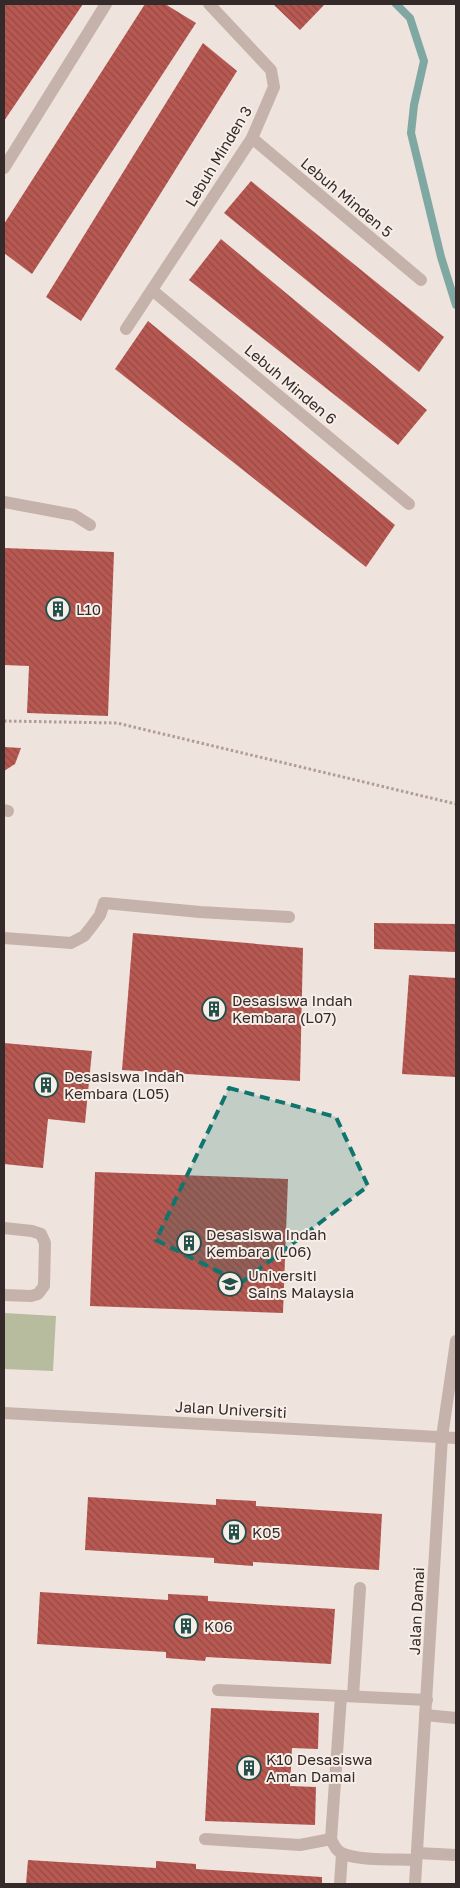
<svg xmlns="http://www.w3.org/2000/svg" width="460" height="1888" font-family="'Golos Text',sans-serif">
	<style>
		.green { fill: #b7bc9e }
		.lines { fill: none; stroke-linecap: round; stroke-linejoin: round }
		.stream { stroke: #7fa8a3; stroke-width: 8 }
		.building { fill: url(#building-back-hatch) }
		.path { stroke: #b19c94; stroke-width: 3; stroke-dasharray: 2.5 2.5; stroke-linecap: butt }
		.minor { stroke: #c5b2aa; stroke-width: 12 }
		.marked { fill: #0f766e; fill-opacity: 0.2; stroke: #0f766e; stroke-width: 4; stroke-dasharray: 10 6; stroke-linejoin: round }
		.labels { text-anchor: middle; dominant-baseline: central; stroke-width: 4; stroke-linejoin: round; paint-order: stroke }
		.street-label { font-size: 15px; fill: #342a29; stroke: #f7eee8 }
		.poi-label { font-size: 15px; fill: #342a29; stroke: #f7eee8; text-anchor: start }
	</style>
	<defs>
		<pattern id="building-back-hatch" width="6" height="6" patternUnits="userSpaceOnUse" patternTransform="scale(1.25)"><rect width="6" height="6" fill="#b75952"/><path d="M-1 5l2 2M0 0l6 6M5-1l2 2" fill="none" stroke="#964a44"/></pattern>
	</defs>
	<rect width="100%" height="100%" fill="#efe3dd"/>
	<path class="green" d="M 4,1313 L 56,1316 L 53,1371 L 4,1369 Z"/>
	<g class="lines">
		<path class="stream" d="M 396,4 L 410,18 L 424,61 L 414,105 L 411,133 L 441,257 L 456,305"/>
	</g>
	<g class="building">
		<path d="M 6,4 L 83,4 L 4,121 L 4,7 Z"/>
		<path d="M 145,4 L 165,4 L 196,23 L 32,274 L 4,253 L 4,224 Z"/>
		<path d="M 273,4 L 325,4 L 300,30 Z"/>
		<path d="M 203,43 L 237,71 L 81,321 L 46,297 Z"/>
		<path d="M 251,181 L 444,337 L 419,372 L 224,213 Z"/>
		<path d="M 221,239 L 427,410 L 398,445 L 189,280 Z"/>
		<path d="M 148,321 L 395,525 L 366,567 L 115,369 Z"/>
		<path d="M 4,548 L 114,552 L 108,716 L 27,713 L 29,666 L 4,665 Z"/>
		<path d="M 4,747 L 21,748 L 15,764 L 4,771 Z"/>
		<path d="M 374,923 L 456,924 L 456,952 L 374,949 Z"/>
		<path d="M 133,933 L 303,948 L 300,1081 L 122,1070 Z"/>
		<path d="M 409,975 L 456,978 L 456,1077 L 402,1074 Z"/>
		<path d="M 4,1043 L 92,1051 L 85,1123 L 48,1119 L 43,1168 L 4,1164 Z"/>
		<path d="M 95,1172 L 288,1179 L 283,1313 L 90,1306 Z"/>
		<path d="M 88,1497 L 216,1505 L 216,1499 L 256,1501 L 256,1506 L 382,1514 L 379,1570 L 253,1562 L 253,1566 L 214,1563 L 214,1558 L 85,1550 Z"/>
		<path d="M 40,1592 L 168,1600 L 168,1594 L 208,1596 L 208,1601 L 335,1609 L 331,1664 L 206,1657 L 205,1661 L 166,1658 L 166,1652 L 37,1644 Z"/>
		<path d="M 211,1708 L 319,1713 L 318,1749 L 292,1748 L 290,1786 L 316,1787 L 315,1825 L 205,1821 Z"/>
		<path d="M 28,1860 L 156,1868 L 156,1861 L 196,1864 L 196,1869 L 322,1877 L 322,1884 L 26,1884 Z"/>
	</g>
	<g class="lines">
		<path class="path" d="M 4,721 L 117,723 L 456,804"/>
		<g class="minor">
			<path d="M 252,138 L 421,280"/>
			<path d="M 4,168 L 106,4"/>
			<path d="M 152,290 L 409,504"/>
			<path d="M 126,329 L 252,138 L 274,87 L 271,70 L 209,4"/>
			<path d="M 4,502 L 74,515 L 90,525"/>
			<path d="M 4,810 L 8,811"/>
			<path d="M 4,938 L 71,943 L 84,936 L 92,926 L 100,915 L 104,903 L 200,912 L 289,917"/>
			<path d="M 4,1228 L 32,1231 L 41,1234 L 45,1243 L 44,1286 L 38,1294 L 31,1296 L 4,1295"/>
			<path d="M 4,1413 L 456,1438"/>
			<path d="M 218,1690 L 427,1700"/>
			<path d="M 341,1696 L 331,1839 C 334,1846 337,1852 344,1854 C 360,1861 397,1859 416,1860"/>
			<path d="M 353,1696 L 360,1588"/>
			<path d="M 425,1715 L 456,1718"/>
			<path d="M 205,1839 L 300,1845 L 331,1839"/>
			<path d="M 417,1853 L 456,1855"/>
			<path d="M 340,1884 L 342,1854"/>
			<path d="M 415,1884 L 442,1437 L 456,1341"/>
		</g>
	</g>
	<path class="marked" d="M 229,1088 L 336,1117 L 368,1186 L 241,1283 L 156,1240 Z"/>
	<defs>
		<g id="building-ring" transform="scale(1.25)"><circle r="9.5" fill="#f7eee8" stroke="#23504b" stroke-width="1.5"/><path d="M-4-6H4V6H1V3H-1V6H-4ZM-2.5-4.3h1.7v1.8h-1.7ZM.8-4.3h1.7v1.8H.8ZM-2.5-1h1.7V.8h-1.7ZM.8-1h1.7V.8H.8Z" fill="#23504b"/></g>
		<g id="university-ring" transform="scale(1.25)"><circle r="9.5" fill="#f7eee8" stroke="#23504b" stroke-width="1.5"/><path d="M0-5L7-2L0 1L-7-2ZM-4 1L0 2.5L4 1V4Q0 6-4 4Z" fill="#23504b"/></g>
	</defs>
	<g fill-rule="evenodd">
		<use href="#building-ring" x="58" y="609"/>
		<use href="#building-ring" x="214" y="1009"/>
		<use href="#building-ring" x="46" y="1085"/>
		<use href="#building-ring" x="189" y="1243"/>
		<use href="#university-ring" x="230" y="1284"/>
		<use href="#building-ring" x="234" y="1532"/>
		<use href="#building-ring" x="186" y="1626"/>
		<use href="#building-ring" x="249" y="1768"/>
	</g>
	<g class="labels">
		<g class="street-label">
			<text transform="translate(218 156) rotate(-59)">Lebuh Minden 3</text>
			<text transform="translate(347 197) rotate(40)">Lebuh Minden 5</text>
			<text transform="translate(291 384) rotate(40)">Lebuh Minden 6</text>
			<text transform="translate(231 1409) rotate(3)">Jalan Universiti</text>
			<text transform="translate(416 1611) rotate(-87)">Jalan Damai</text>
		</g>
		<g class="poi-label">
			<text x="76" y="609">L10</text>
			<text x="232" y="1000">Desasiswa Indah<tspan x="232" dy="17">Kembara (L07)</tspan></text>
			<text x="64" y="1076">Desasiswa Indah<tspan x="64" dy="17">Kembara (L05)</tspan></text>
			<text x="206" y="1234">Desasiswa Indah<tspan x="206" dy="17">Kembara (L06)</tspan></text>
			<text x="248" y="1275">Universiti<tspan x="248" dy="17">Sains Malaysia</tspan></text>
			<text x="252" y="1532">K05</text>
			<text x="204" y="1626">K06</text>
			<text x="266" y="1759">K10 Desasiswa<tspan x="266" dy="17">Aman Damai</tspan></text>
		</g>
	</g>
	<rect width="460" height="1888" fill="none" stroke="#342a29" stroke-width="10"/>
</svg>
